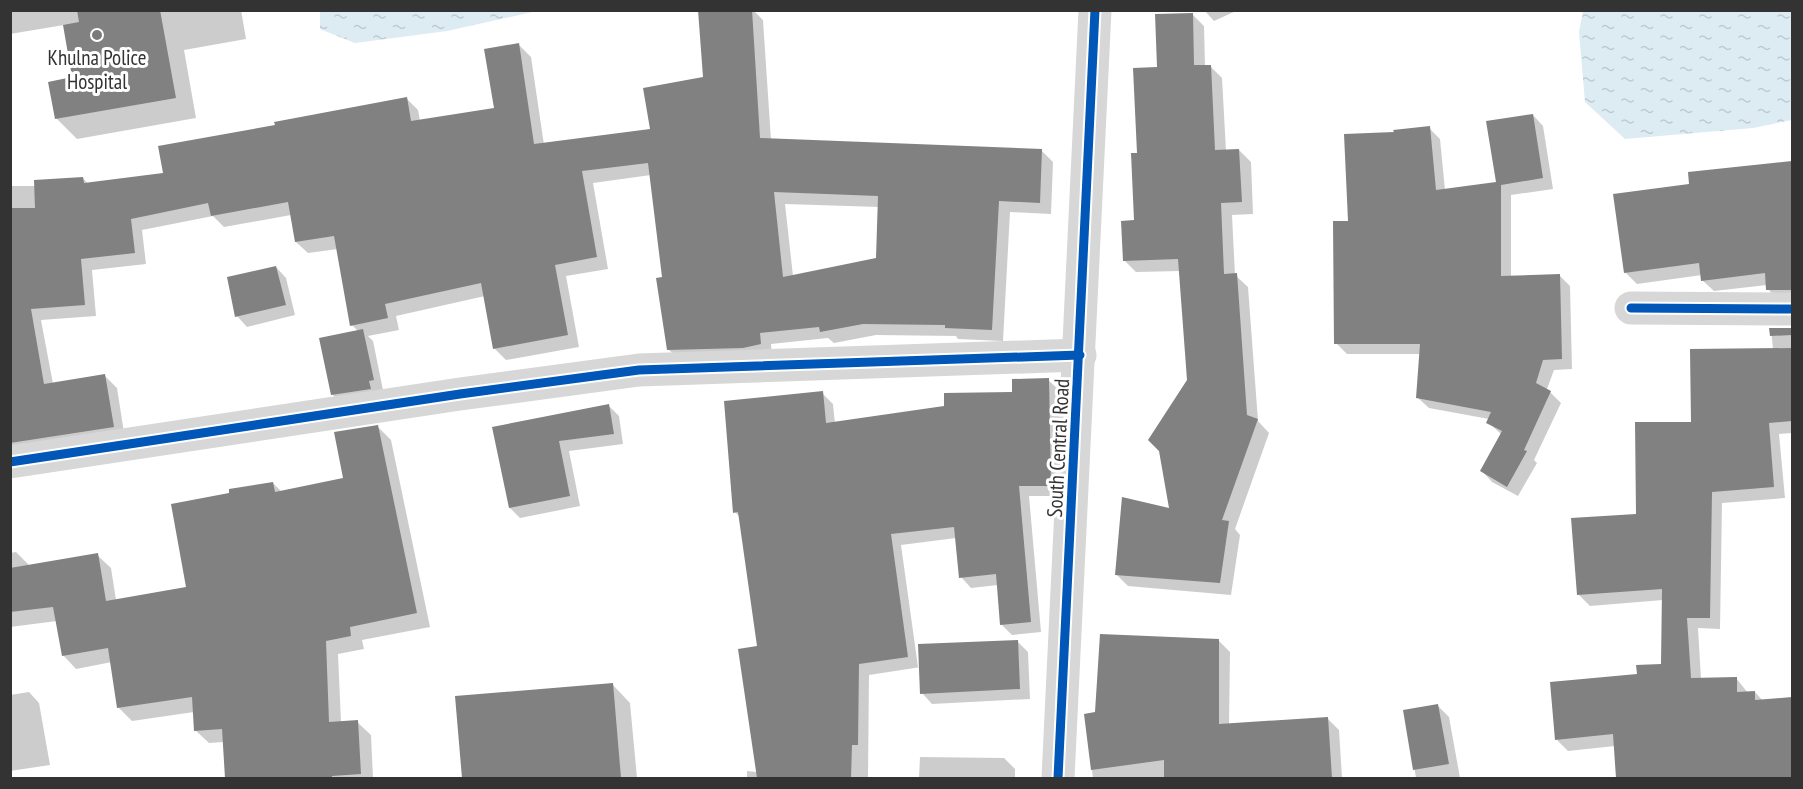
<svg xmlns="http://www.w3.org/2000/svg" width="1803" height="789" font-family="'PT Sans Narrow',sans-serif">
	<style>
		.water { fill: url(#water-ripples) }
		.shadow { fill: #0003; fill-rule: evenodd }
		.building { fill: #818181; fill-rule: evenodd }
		.lines { fill: none; stroke-linecap: round; stroke-linejoin: round }
		.minor { stroke: #d7d7d7; stroke-width: 33 }
		.cycleway-casing { stroke: #fff; stroke-width: 13 }
		.cycleway { stroke: #0057b8; stroke-width: 9 }
		.poi-dot { fill: #7a7a7a; stroke: #fff; stroke-width: 2 }
		.labels { text-anchor: middle; dominant-baseline: central; stroke-width: 6; stroke-linejoin: round; paint-order: stroke }
		.poi-label { font-size: 21px; fill: #333; stroke: #fff }
		.street-label { font-size: 21px; fill: #333; stroke: #fff }
	</style>
	<defs>
		<pattern id="water-ripples" width="26" height="14" patternUnits="userSpaceOnUse" patternTransform="scale(1.5)"><rect width="26" height="14" fill="#ddebf3"/><path d="M2 4q2-2 4 0t4 0M15 11q2-2 4 0t4 0" fill="none" stroke="#becad1"/></pattern>
	</defs>
	<rect width="100%" height="100%" fill="#fff"/>
	<g class="water">
		<path d="M 320,11 L 320,10 L 537,11 L 447,31 L 355,43 L 320,29 Z"/>
		<path d="M 1583,11 L 1792,11 L 1792,120 L 1753,128 L 1625,139 L 1585,102 L 1579,32 Z"/>
	</g>
	<g class="shadow">
		<path d="M 10,10 L 241,10 L 246,39 L 184,50 L 196,118 L 77,139 L 56,118 L 74,79 L 64,25 L 10,34 Z"/>
		<path d="M 717,10 L 753,10 L 763,20 L 771,140 L 1042,151 L 1053,162 L 1051,214 L 1010,212 L 1003,341 L 958,339 L 956,336 L 876,335 L 834,343 L 828,338 L 771,344 L 772,356 L 681,361 L 669,350 L 664,279 L 651,175 L 593,183 L 608,269 L 566,276 L 579,347 L 506,360 L 494,348 L 485,296 L 396,316 L 399,330 L 368,336 L 373,341 L 383,390 L 342,404 L 332,394 L 359,332 L 352,325 L 338,249 L 308,253 L 296,242 L 291,215 L 224,227 L 213,216 L 142,230 L 146,264 L 92,270 L 96,316 L 41,320 L 53,384 L 105,376 L 117,388 L 125,439 L 10,461 L 10,186 L 35,186 L 83,178 L 88,184 L 165,174 L 276,127 L 406,98 L 418,110 L 420,121 L 496,109 L 519,45 L 531,57 L 544,145 L 652,130 L 705,78 ZM 785,204 L 879,207 L 878,259 L 793,276 Z"/>
		<path d="M 1204,10 L 1238,10 L 1214,21 Z"/>
		<path d="M 1192,14 L 1204,26 L 1205,66 L 1210,66 L 1222,78 L 1226,151 L 1239,150 L 1251,162 L 1253,214 L 1232,215 L 1235,275 L 1248,287 L 1258,421 L 1269,433 L 1235,529 L 1240,535 L 1231,595 L 1128,586 L 1116,574 L 1171,510 L 1188,381 L 1180,271 L 1136,272 L 1124,260 L 1136,222 L 1158,68 Z"/>
		<path d="M 1533,115 L 1543,126 L 1553,189 L 1511,195 L 1511,277 L 1560,276 L 1570,286 L 1572,369 L 1554,370 L 1547,389 L 1561,403 L 1534,460 L 1537,463 L 1518,496 L 1492,482 L 1482,471 L 1502,435 L 1488,422 L 1489,419 L 1429,408 L 1418,398 L 1421,354 L 1347,354 L 1336,343 L 1350,223 L 1395,134 L 1429,128 L 1440,139 L 1445,190 L 1498,183 Z"/>
		<path d="M 1792,162 L 1792,302 L 1779,301 L 1768,289 L 1767,285 L 1714,291 L 1702,280 L 1702,275 L 1637,284 L 1625,272 L 1691,185 L 1690,173 Z"/>
		<path d="M 276,267 L 286,278 L 295,315 L 247,327 L 237,316 Z"/>
		<path d="M 1792,328 L 1792,433 L 1779,434 L 1785,498 L 1722,503 L 1720,629 L 1698,628 L 1701,679 L 1736,678 L 1748,693 L 1755,692 L 1763,701 L 1792,698 L 1792,778 L 1618,778 L 1615,746 L 1568,751 L 1557,740 L 1638,675 L 1662,665 L 1663,600 L 1590,606 L 1579,595 L 1638,515 L 1693,423 L 1773,349 L 1771,329 Z"/>
		<path d="M 1048,380 L 1059,390 L 1061,496 L 1029,496 L 1041,632 L 1012,635 L 1001,624 L 998,585 L 971,588 L 961,577 L 956,538 L 901,545 L 918,667 L 1017,641 L 1028,652 L 1030,699 L 932,704 L 922,693 L 921,667 L 869,675 L 868,778 L 747,778 L 747,771 L 757,772 L 758,648 L 740,517 L 735,512 L 822,393 L 833,404 L 835,424 L 946,407 L 1013,393 Z"/>
		<path d="M 609,406 L 619,416 L 623,444 L 569,451 L 580,506 L 520,518 L 510,508 L 494,428 Z"/>
		<path d="M 378,427 L 391,440 L 430,627 L 362,640 L 364,649 L 338,654 L 341,722 L 357,722 L 371,735 L 373,778 L 226,778 L 224,742 L 209,743 L 195,730 L 194,712 L 132,721 L 118,707 L 112,662 L 76,669 L 63,655 L 57,621 L 10,627 L 10,553 L 16,552 L 30,566 L 97,555 L 111,568 L 116,600 L 188,588 L 231,495 L 273,483 L 282,492 L 345,480 Z"/>
		<path d="M 1219,641 L 1230,652 L 1229,725 L 1327,718 L 1339,730 L 1342,778 L 1093,778 L 1085,715 L 1096,713 Z"/>
		<path d="M 612,684 L 630,703 L 637,778 L 464,778 L 457,697 Z"/>
		<path d="M 29,692 L 39,703 L 50,765 L 10,771 L 10,695 Z"/>
		<path d="M 1438,706 L 1449,717 L 1460,778 L 1416,778 L 1405,711 Z"/>
		<path d="M 920,757 L 1004,758 L 1015,769 L 1015,778 L 919,778 Z"/>
		<path d="M 1499,777 L 1501,778 L 1476,778 Z"/>
	</g>
	<g class="building">
		<path d="M 77,10 L 160,10 L 176,98 L 55,119 L 48,82 L 72,77 L 63,25 L 79,22 Z"/>
		<path d="M 698,10 L 752,10 L 760,138 L 1042,149 L 1040,203 L 999,201 L 992,330 L 945,328 L 945,325 L 863,324 L 820,332 L 819,327 L 760,333 L 761,344 L 743,348 L 667,350 L 656,278 L 662,277 L 648,163 L 582,171 L 597,257 L 555,265 L 568,335 L 493,349 L 481,283 L 385,304 L 388,318 L 350,326 L 334,236 L 295,242 L 288,202 L 211,216 L 208,203 L 131,219 L 135,253 L 81,259 L 85,305 L 31,309 L 44,384 L 105,374 L 114,427 L 10,443 L 10,208 L 35,208 L 34,180 L 83,177 L 84,183 L 163,173 L 158,146 L 275,125 L 274,122 L 407,97 L 411,121 L 494,108 L 484,49 L 519,43 L 534,144 L 650,129 L 643,88 L 703,77 ZM 774,192 L 878,196 L 876,258 L 783,277 Z"/>
		<path d="M 1193,13 L 1194,65 L 1211,65 L 1215,150 L 1239,149 L 1242,202 L 1221,203 L 1224,274 L 1237,273 L 1247,415 L 1258,419 L 1222,520 L 1229,521 L 1220,583 L 1115,575 L 1122,497 L 1169,508 L 1159,451 L 1148,440 L 1187,380 L 1178,259 L 1123,261 L 1121,221 L 1134,220 L 1131,153 L 1137,153 L 1133,68 L 1157,67 L 1155,14 Z"/>
		<path d="M 1533,114 L 1543,178 L 1501,185 L 1501,276 L 1560,274 L 1562,359 L 1543,360 L 1536,383 L 1551,391 L 1524,450 L 1527,451 L 1507,487 L 1480,471 L 1502,431 L 1486,423 L 1491,412 L 1416,398 L 1420,344 L 1334,344 L 1333,221 L 1348,221 L 1344,134 L 1394,132 L 1393,130 L 1430,126 L 1436,190 L 1496,182 L 1486,121 Z"/>
		<path d="M 1792,161 L 1792,290 L 1766,290 L 1765,273 L 1701,281 L 1699,263 L 1624,273 L 1613,194 L 1689,184 L 1688,172 Z"/>
		<path d="M 276,266 L 286,305 L 235,317 L 227,277 Z"/>
		<path d="M 1769,328 L 1792,328 L 1792,335 L 1770,336 Z"/>
		<path d="M 363,329 L 374,380 L 369,381 L 371,389 L 331,395 L 319,338 Z"/>
		<path d="M 1792,348 L 1792,421 L 1769,423 L 1774,487 L 1712,492 L 1710,618 L 1687,618 L 1691,678 L 1737,677 L 1737,692 L 1755,691 L 1755,700 L 1792,697 L 1792,778 L 1616,778 L 1613,734 L 1555,740 L 1550,682 L 1637,674 L 1636,665 L 1661,664 L 1662,589 L 1577,595 L 1571,518 L 1636,514 L 1635,422 L 1691,422 L 1690,349 Z"/>
		<path d="M 1049,378 L 1051,486 L 1019,486 L 1031,622 L 1000,625 L 996,574 L 959,578 L 954,527 L 891,534 L 908,657 L 859,664 L 858,745 L 852,745 L 851,778 L 757,778 L 738,649 L 757,646 L 738,512 L 733,513 L 724,401 L 823,391 L 826,423 L 944,406 L 944,393 L 1012,392 L 1012,379 Z"/>
		<path d="M 609,404 L 614,434 L 559,441 L 570,496 L 509,508 L 492,427 Z"/>
		<path d="M 378,425 L 417,613 L 350,627 L 351,636 L 326,641 L 329,722 L 358,720 L 361,774 L 332,776 L 332,778 L 225,778 L 222,729 L 194,731 L 192,697 L 117,708 L 108,648 L 62,656 L 53,607 L 10,612 L 10,568 L 98,553 L 106,601 L 186,587 L 171,504 L 229,493 L 229,489 L 273,482 L 275,492 L 343,478 L 334,432 Z"/>
		<path d="M 1100,634 L 1219,639 L 1219,724 L 1328,717 L 1332,778 L 1164,778 L 1164,760 L 1091,770 L 1084,714 L 1095,712 Z"/>
		<path d="M 1018,640 L 1020,689 L 920,694 L 918,644 Z"/>
		<path d="M 613,683 L 621,778 L 462,778 L 455,696 Z"/>
		<path d="M 1438,704 L 1449,764 L 1413,770 L 1403,710 Z"/>
	</g>
	<g class="lines">
		<g class="minor">
			<path d="M 1631,308 L 1792,309"/>
			<path d="M 10,462 L 460,394 L 639,370 L 1080,355"/>
			<path d="M 1058,778 L 1095,10"/>
		</g>
		<g class="cycleway-casing">
			<g id="cycleway">
				<path d="M 1631,308 L 1792,309"/>
				<path d="M 10,462 L 460,394 L 639,370 L 1080,355"/>
				<path d="M 1058,778 L 1095,10"/>
			</g>
		</g>
		<use href="#cycleway" class="cycleway"/>
	</g>
	<circle class="poi-dot" cx="97" cy="35" r="6"/>
	<g class="labels">
		<g class="poi-label">
			<text x="97" y="57">Khulna Police<tspan x="97" dy="24">Hospital</tspan></text>
		</g>
		<g class="street-label">
			<text transform="translate(1058 448) rotate(-87)">South Central Road</text>
		</g>
	</g>
	<rect width="1803" height="789" fill="none" stroke="#333333" stroke-width="24"/>
</svg>
